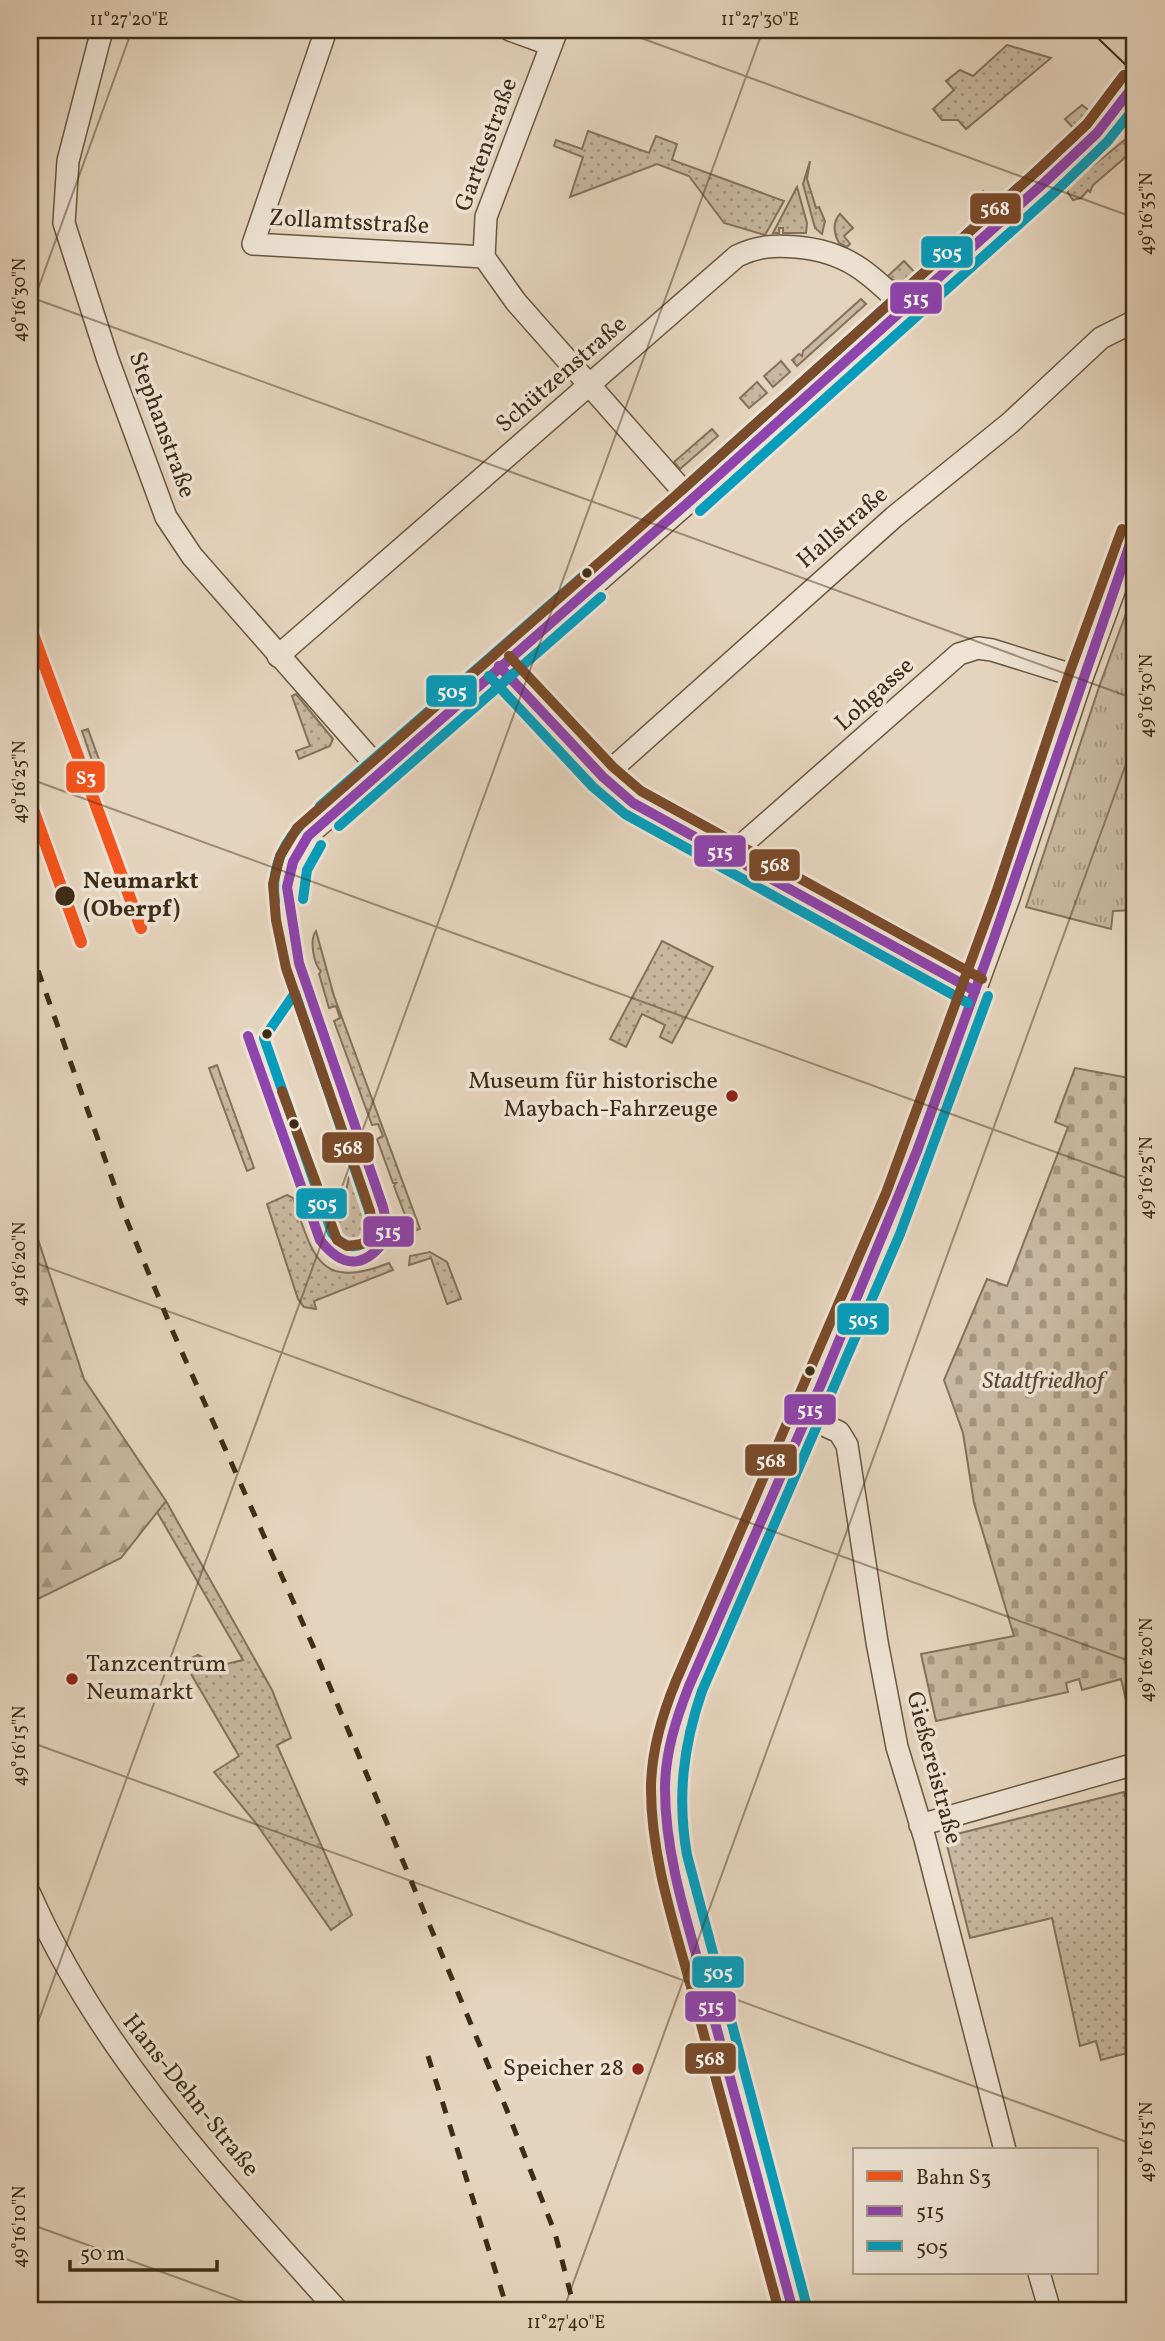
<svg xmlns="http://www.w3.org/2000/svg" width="1165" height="2341" font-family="Vollkorn,serif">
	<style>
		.grass { fill: url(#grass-dots); stroke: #84725c; stroke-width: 2 }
		.forest { fill: url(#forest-firs); stroke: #84725c; stroke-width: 2 }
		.cemetery { fill: url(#cemetery-stones); stroke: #84725c; stroke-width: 2 }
		.park { fill: url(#park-tufts); stroke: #84725c; stroke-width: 2 }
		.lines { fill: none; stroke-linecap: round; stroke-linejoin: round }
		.minor-casing { stroke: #685740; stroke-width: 24 }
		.major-casing { stroke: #3e2d16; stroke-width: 32 }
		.minor { stroke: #eee3d4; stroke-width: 21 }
		.major { stroke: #e5d4bd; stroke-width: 28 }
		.rail { stroke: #3e2d16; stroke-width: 5; stroke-dasharray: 12 12; stroke-linecap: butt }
		.bus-1-casing { stroke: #eee3d4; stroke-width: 16 }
		.bus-2-casing { stroke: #eee3d4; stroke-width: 16 }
		.bus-3-casing { stroke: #eee3d4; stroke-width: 16 }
		.bus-1 { stroke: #8e44ad; stroke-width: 10 }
		.bus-2 { stroke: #069dbc; stroke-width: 10 }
		.bus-3 { stroke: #7a4b2a; stroke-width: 10 }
		.rail-1-casing { stroke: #eee3d4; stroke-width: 18 }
		.rail-1 { stroke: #f5541d; stroke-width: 12 }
		.ticks { fill: none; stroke: #3e2d16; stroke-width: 2; stroke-opacity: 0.45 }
		.bus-dot { fill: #3e2d16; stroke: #eee3d4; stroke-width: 2.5 }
		.poi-dot { fill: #8f2418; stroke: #eee3d4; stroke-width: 2.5 }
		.labels { text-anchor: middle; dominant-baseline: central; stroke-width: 7; stroke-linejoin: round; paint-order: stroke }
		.street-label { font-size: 24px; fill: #3e2d16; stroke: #eee3d4 }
		.stop-label { font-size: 24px; font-weight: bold; fill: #3e2d16; stroke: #eee3d4; text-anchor: start }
		.poi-label { font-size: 24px; fill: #3e2d16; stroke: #eee3d4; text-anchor: end }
		.park-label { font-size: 24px; font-style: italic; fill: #5a4932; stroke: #eee3d4 }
		.line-badge { stroke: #eee3d4; stroke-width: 2.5 }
		.badge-label { font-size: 19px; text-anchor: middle; font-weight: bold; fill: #fff }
		.neatline { fill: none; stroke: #3e2d16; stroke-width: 2.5 }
		.ticks-label { font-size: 18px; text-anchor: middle; fill: #3e2d16 }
	</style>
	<defs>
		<pattern id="grass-dots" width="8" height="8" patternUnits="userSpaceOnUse" patternTransform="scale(1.75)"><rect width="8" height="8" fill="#c9b8a1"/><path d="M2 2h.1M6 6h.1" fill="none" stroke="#a59682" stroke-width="1.8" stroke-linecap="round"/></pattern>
		<pattern id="forest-firs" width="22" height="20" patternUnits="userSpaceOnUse" patternTransform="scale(1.75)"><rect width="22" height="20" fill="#c9b8a1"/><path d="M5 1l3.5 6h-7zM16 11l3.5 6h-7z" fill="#a59682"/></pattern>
		<pattern id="cemetery-stones" width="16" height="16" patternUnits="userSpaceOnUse" patternTransform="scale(1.75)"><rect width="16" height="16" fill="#c9b8a1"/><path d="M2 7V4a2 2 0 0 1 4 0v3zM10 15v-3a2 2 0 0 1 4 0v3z" fill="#a59682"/></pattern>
		<pattern id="park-tufts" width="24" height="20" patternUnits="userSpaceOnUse" patternTransform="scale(1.75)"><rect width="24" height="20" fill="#c9b8a1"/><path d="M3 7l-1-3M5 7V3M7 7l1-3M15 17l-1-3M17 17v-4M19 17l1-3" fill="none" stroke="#a59682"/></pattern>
	</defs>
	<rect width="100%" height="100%" fill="#e5d4bd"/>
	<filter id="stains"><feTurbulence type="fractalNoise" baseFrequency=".00286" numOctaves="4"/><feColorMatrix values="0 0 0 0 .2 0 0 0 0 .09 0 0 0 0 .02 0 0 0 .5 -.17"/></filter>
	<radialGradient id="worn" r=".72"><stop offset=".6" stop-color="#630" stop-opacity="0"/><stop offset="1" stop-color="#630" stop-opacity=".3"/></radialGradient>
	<g class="grass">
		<path d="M 1007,45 L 1051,58 L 966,129 L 958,120 L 942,120 L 933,109 L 954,90 L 946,81 L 960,70 L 973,76 Z"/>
		<path d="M 1082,105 L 1095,115 L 1077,132 L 1065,119 Z"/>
		<path d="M 588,131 L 649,153 L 656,136 L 677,144 L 672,160 L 784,201 L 765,235 L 724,223 L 689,176 L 657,164 L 570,197 L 583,157 L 554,146 L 556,140 L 582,149 Z"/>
		<path d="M 1132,134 L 1135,136 L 1135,149 L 1093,185 L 1090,192 L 1088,190 L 1081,198 L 1073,200 L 1068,193 L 1068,186 Z"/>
		<path d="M 810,161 L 807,179 L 816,208 L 819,207 L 825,221 L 822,234 L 815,228 L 803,184 Z"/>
		<path d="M 797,187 L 807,223 L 806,233 L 783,233 L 783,228 L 779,228 L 779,233 L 773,233 Z"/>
		<path d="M 983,191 L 996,206 L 984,216 L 971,202 Z"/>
		<path d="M 840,214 L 853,228 L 844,236 L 850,244 L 847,247 L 839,243 C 834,234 832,222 840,214 Z"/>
		<path d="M 904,261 L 918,276 L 907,287 L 887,277 Z"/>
		<path d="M 861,299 L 866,304 L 797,366 L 792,360 L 799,354 L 802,356 L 803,351 Z"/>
		<path d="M 781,361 L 790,372 L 773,387 L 764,376 Z"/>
		<path d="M 757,382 L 767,393 L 749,408 L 740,398 Z"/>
		<path d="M 712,429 L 718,436 L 680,469 L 674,462 Z"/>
		<path d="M 296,694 L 333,739 L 330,746 L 299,759 L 296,751 L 310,746 L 292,696 Z"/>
		<path d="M 88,729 L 106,779 L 99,781 L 82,731 Z"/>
		<path d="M 316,931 L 334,996 L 420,1229 L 414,1231 L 415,1233 L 412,1233 L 394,1186 L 396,1183 L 393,1183 L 377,1139 L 383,1136 L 378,1124 L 372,1125 L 334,1021 L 340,1018 L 336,1006 L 329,1008 L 319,974 L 321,971 C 314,965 309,940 316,931 Z"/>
		<path d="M 662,941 L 713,967 L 672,1043 L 660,1037 L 665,1025 L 642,1014 L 626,1047 L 610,1039 Z"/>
		<path d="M 217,1065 L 254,1168 L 247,1171 L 209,1068 Z"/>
		<path d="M 356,1171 L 378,1224 L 371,1246 L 357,1252 L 340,1244 L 330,1221 L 343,1205 L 349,1177 Z"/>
		<path d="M 287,1195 L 293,1198 C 313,1256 319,1291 389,1263 L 393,1270 L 314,1301 L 316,1309 L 304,1307 L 298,1299 L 267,1204 Z"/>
		<path d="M 430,1252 L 447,1262 L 461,1299 L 447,1304 L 431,1258 L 409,1265 L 410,1256 Z"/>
		<path d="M 166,1501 L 272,1690 L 291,1738 L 277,1745 L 352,1915 L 331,1930 L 255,1822 L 214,1772 L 239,1756 L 184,1662 L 198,1655 L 218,1666 L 243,1660 L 157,1512 Z"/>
		<path d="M 1124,1792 L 1135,1833 L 1135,2051 L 1101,2060 L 1096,2041 L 1080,2046 L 1052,1918 L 970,1938 L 945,1837 Z"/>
	</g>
	<path class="forest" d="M 32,1221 L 84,1379 L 166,1501 L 121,1558 L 30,1603 L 30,1222 Z"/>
	<path class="cemetery" d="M 1075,1068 L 1135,1079 L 1135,1739 L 1121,1679 L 1082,1690 L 1079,1679 L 1066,1683 L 1068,1692 L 936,1721 L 921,1654 L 1014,1636 L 974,1503 L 963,1433 L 944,1380 L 987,1279 L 1007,1286 L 1068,1127 L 1055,1122 Z"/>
	<path class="park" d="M 1135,589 L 1135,910 L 1113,911 L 1111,929 L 1026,907 L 1099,687 Z"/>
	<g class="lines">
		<g class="minor-casing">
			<g id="minor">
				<path d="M 102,30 L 68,161 L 64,223 L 108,360 L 166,517 L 192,556 L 381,771"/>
				<path d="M 326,30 L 253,244 L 484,257"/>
				<path d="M 510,30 L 551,45"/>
				<path d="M 557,30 L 486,217 L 484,257 L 516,302 L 691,500"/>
				<path d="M 1103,129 L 1135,112"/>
				<path d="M 278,656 L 737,256 C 757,246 775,245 796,247 C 846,251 870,273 904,307"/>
				<path d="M 499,666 L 603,777 L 633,803 L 975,991"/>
				<path d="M 603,777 L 894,517 L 1010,423 L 1101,338 L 1135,321"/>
				<path d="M 728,857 L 959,654 L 978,648 L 992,650 L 1082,678"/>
				<path d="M 287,887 L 298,851 L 315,829 L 691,500 L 1046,181 L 1097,133 L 1135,84"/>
				<path d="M 806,1417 L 839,1432 L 847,1445 L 877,1642 L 897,1747 L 925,1839 L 1005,2150"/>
				<path d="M 920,1825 L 1135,1764"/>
				<path d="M 30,1894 C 101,2055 222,2182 338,2311"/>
				<path d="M 1039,2273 L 1050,2311"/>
				<path d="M 793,2311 L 688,1922 L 667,1832 L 665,1787 L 668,1757 L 676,1718 L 689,1686 L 899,1198 L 1009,898 L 1082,678 L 1135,534"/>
			</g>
		</g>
		<g class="major-casing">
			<path id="major" d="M 1111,30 L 1135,53"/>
		</g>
		<use href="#minor" class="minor"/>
		<use href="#major" class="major"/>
		<g class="rail">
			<path d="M 30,948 L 127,1221 L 173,1332 L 313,1646 L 506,2108 L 555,2233 L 575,2311"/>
			<path d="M 428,2056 L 508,2311"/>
		</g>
		<g class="bus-1-casing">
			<g id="bus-1">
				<path d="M 499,666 L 603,777 L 633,803 L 975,991"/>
				<path d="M 248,1036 L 320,1240 C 345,1272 368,1267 389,1234 L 383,1207 L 299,963 L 287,887 L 293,862 L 308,836 L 691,500 L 1046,181 L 1097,133 L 1135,84"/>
				<path d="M 793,2311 C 765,2206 737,2102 708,1997 C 690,1930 665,1859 665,1789 C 665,1753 676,1719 689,1686 L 822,1382 L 917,1151 L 993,941 L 1130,544 L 1135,521"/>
			</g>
		</g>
		<g class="bus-2-casing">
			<g id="bus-2">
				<path d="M 682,490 L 1037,171 L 1087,124 L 1124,75"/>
				<path d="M 700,511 L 1056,191 L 1107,142 L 1135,107"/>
				<path d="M 489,676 L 593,787 L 625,814 L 968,1003"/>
				<path d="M 320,806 L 583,576"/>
				<path d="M 339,826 L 601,597"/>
				<path d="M 303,899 L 307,870 L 321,845"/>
				<path d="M 275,902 C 271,874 280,848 299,827"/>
				<path d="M 295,993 L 369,1211 L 374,1231 C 362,1251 346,1251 332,1233 L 264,1038 Z"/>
				<path d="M 807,2307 L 687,1855 C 677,1798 683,1746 702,1691 L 900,1234 L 988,996"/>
			</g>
		</g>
		<g class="bus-3-casing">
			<g id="bus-3">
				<path d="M 509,656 L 613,767 L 641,791 L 982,979"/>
				<path d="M 282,1091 L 337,1240 L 347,1246 L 362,1244 L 374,1232 L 370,1211 L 286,968 L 276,920 L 273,884 L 280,856 L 297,828 L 682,490 L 1037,171 L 1087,124 L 1124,75"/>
				<path d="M 779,2311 C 751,2208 723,2105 695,2002 C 677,1933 651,1861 651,1789 C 651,1751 662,1715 676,1681 L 886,1193 L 996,893 L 1069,674 L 1122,529"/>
			</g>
		</g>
		<use href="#bus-1" class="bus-1"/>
		<use href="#bus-2" class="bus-2"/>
		<use href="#bus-3" class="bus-3"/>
		<g class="rail-1-casing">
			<g id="rail-1">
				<path d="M 30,626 L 141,928"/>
				<path d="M 30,801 L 81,942"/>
			</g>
		</g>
		<use href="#rail-1" class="rail-1"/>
	</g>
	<path class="ticks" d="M 619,30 L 1135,218M 30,297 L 1135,699M 30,311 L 132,30M 30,779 L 1135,1181M 30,1261 L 1135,1663M 30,1742 L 1135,2145M 30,2044 L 763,30M 30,2224 L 269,2311M 563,2311 L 1135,739"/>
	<g class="bus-dot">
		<circle cx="587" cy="573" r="6"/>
		<circle cx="65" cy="896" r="11"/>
		<circle cx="267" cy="1034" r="6"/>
		<circle cx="294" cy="1124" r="6"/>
		<circle cx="810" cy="1371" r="6"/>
	</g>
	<g class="poi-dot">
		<circle cx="732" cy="1096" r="7"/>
		<circle cx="72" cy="1679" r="7"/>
		<circle cx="638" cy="2069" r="7"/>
	</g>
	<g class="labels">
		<g class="street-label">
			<text transform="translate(487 145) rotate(-70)">Gartenstraße</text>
			<text transform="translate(349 223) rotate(3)">Zollamtsstraße</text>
			<text transform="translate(562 375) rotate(-41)">Schützenstraße</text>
			<text transform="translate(161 425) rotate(70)">Stephanstraße</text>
			<text transform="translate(843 528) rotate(-41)">Hallstraße</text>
			<text transform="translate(875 695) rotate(-42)">Lohgasse</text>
			<text transform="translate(933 1768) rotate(75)">Gießereistraße</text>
			<text transform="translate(190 2096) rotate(51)">Hans-Dehn-Straße</text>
		</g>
		<g class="stop-label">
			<text x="83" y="882">Neumarkt<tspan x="83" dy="28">(Oberpf)</tspan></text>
		</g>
		<g class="poi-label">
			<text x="718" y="1082">Museum für historische<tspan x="718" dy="28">Maybach-Fahrzeuge</tspan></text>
			<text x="86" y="1665" text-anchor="start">Tanzcentrum<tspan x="86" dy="28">Neumarkt</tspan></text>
			<text x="624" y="2069">Speicher 28</text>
		</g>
		<g class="park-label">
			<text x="1043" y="1382">Stadtfriedhof</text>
		</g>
	</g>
	<g class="line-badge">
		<rect x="969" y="192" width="53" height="33" rx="7" fill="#7a4b2a"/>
		<rect x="920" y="235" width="54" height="34" rx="7" fill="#069dbc"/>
		<rect x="889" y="281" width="54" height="34" rx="7" fill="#8e44ad"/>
		<rect x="425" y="674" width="53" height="34" rx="7" fill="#069dbc"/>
		<rect x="65" y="760" width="41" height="34" rx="7" fill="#f5541d"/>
		<rect x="693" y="834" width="54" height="34" rx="7" fill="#8e44ad"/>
		<rect x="748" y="848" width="53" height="34" rx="7" fill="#7a4b2a"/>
		<rect x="321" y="1131" width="54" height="33" rx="7" fill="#7a4b2a"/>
		<rect x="295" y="1187" width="53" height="33" rx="7" fill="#069dbc"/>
		<rect x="362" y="1215" width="53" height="33" rx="7" fill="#8e44ad"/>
		<rect x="836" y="1302" width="54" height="34" rx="7" fill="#069dbc"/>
		<rect x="783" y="1393" width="54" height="33" rx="7" fill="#8e44ad"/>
		<rect x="744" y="1443" width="54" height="34" rx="7" fill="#7a4b2a"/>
		<rect x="691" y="1955" width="54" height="34" rx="7" fill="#069dbc"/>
		<rect x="684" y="1990" width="53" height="33" rx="7" fill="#8e44ad"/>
		<rect x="684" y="2042" width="53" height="33" rx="7" fill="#7a4b2a"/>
	</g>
	<g class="badge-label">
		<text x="995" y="215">568</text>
		<text x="947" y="259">505</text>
		<text x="916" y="305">515</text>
		<text x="452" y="698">505</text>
		<text x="86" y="784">S3</text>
		<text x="720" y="858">515</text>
		<text x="775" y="871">568</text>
		<text x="348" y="1154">568</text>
		<text x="322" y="1210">505</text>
		<text x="388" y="1238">515</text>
		<text x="863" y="1326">505</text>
		<text x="810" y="1416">515</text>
		<text x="771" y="1467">568</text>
		<text x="718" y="1979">505</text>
		<text x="711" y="2013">515</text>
		<text x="710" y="2065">568</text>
	</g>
	<rect width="1165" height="2341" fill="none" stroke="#e5d4bd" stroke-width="77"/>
	<rect x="853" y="2148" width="245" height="126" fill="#eee3d4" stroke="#a89a88" stroke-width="2"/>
	<rect x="867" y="2171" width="35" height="10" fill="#f5541d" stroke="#a89a88" stroke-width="2"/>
	<text x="916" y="2184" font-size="21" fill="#3e2d16">Bahn S3</text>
	<rect x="867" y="2206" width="35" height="10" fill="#8e44ad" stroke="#a89a88" stroke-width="2"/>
	<text x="916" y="2218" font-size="21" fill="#3e2d16">515</text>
	<rect x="867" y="2241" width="35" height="10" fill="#069dbc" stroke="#a89a88" stroke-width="2"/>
	<text x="916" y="2254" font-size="21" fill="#3e2d16">505</text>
	<path d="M70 2260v10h147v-10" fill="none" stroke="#3e2d16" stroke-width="3.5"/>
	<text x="80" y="2260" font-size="21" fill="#3e2d16" stroke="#eee3d4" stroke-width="5" paint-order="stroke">50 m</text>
	<rect x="38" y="38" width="1088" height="2264" class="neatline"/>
	<g class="ticks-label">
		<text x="129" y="25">11°27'20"E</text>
		<text x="760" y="25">11°27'30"E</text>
		<text transform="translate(1146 214) rotate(-90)" y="6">49°16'35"N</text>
		<text transform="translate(19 300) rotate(-90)" y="6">49°16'30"N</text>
		<text transform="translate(1146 696) rotate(-90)" y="6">49°16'30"N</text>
		<text transform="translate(19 782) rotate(-90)" y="6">49°16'25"N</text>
		<text transform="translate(1146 1178) rotate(-90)" y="6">49°16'25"N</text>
		<text transform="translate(19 1264) rotate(-90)" y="6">49°16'20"N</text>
		<text transform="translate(1146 1660) rotate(-90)" y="6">49°16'20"N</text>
		<text transform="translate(19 1746) rotate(-90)" y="6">49°16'15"N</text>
		<text transform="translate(1146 2142) rotate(-90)" y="6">49°16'15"N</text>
		<text transform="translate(19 2227) rotate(-90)" y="6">49°16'10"N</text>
		<text x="566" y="2328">11°27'40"E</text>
	</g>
	<rect width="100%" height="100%" filter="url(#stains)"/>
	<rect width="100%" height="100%" fill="url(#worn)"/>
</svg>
